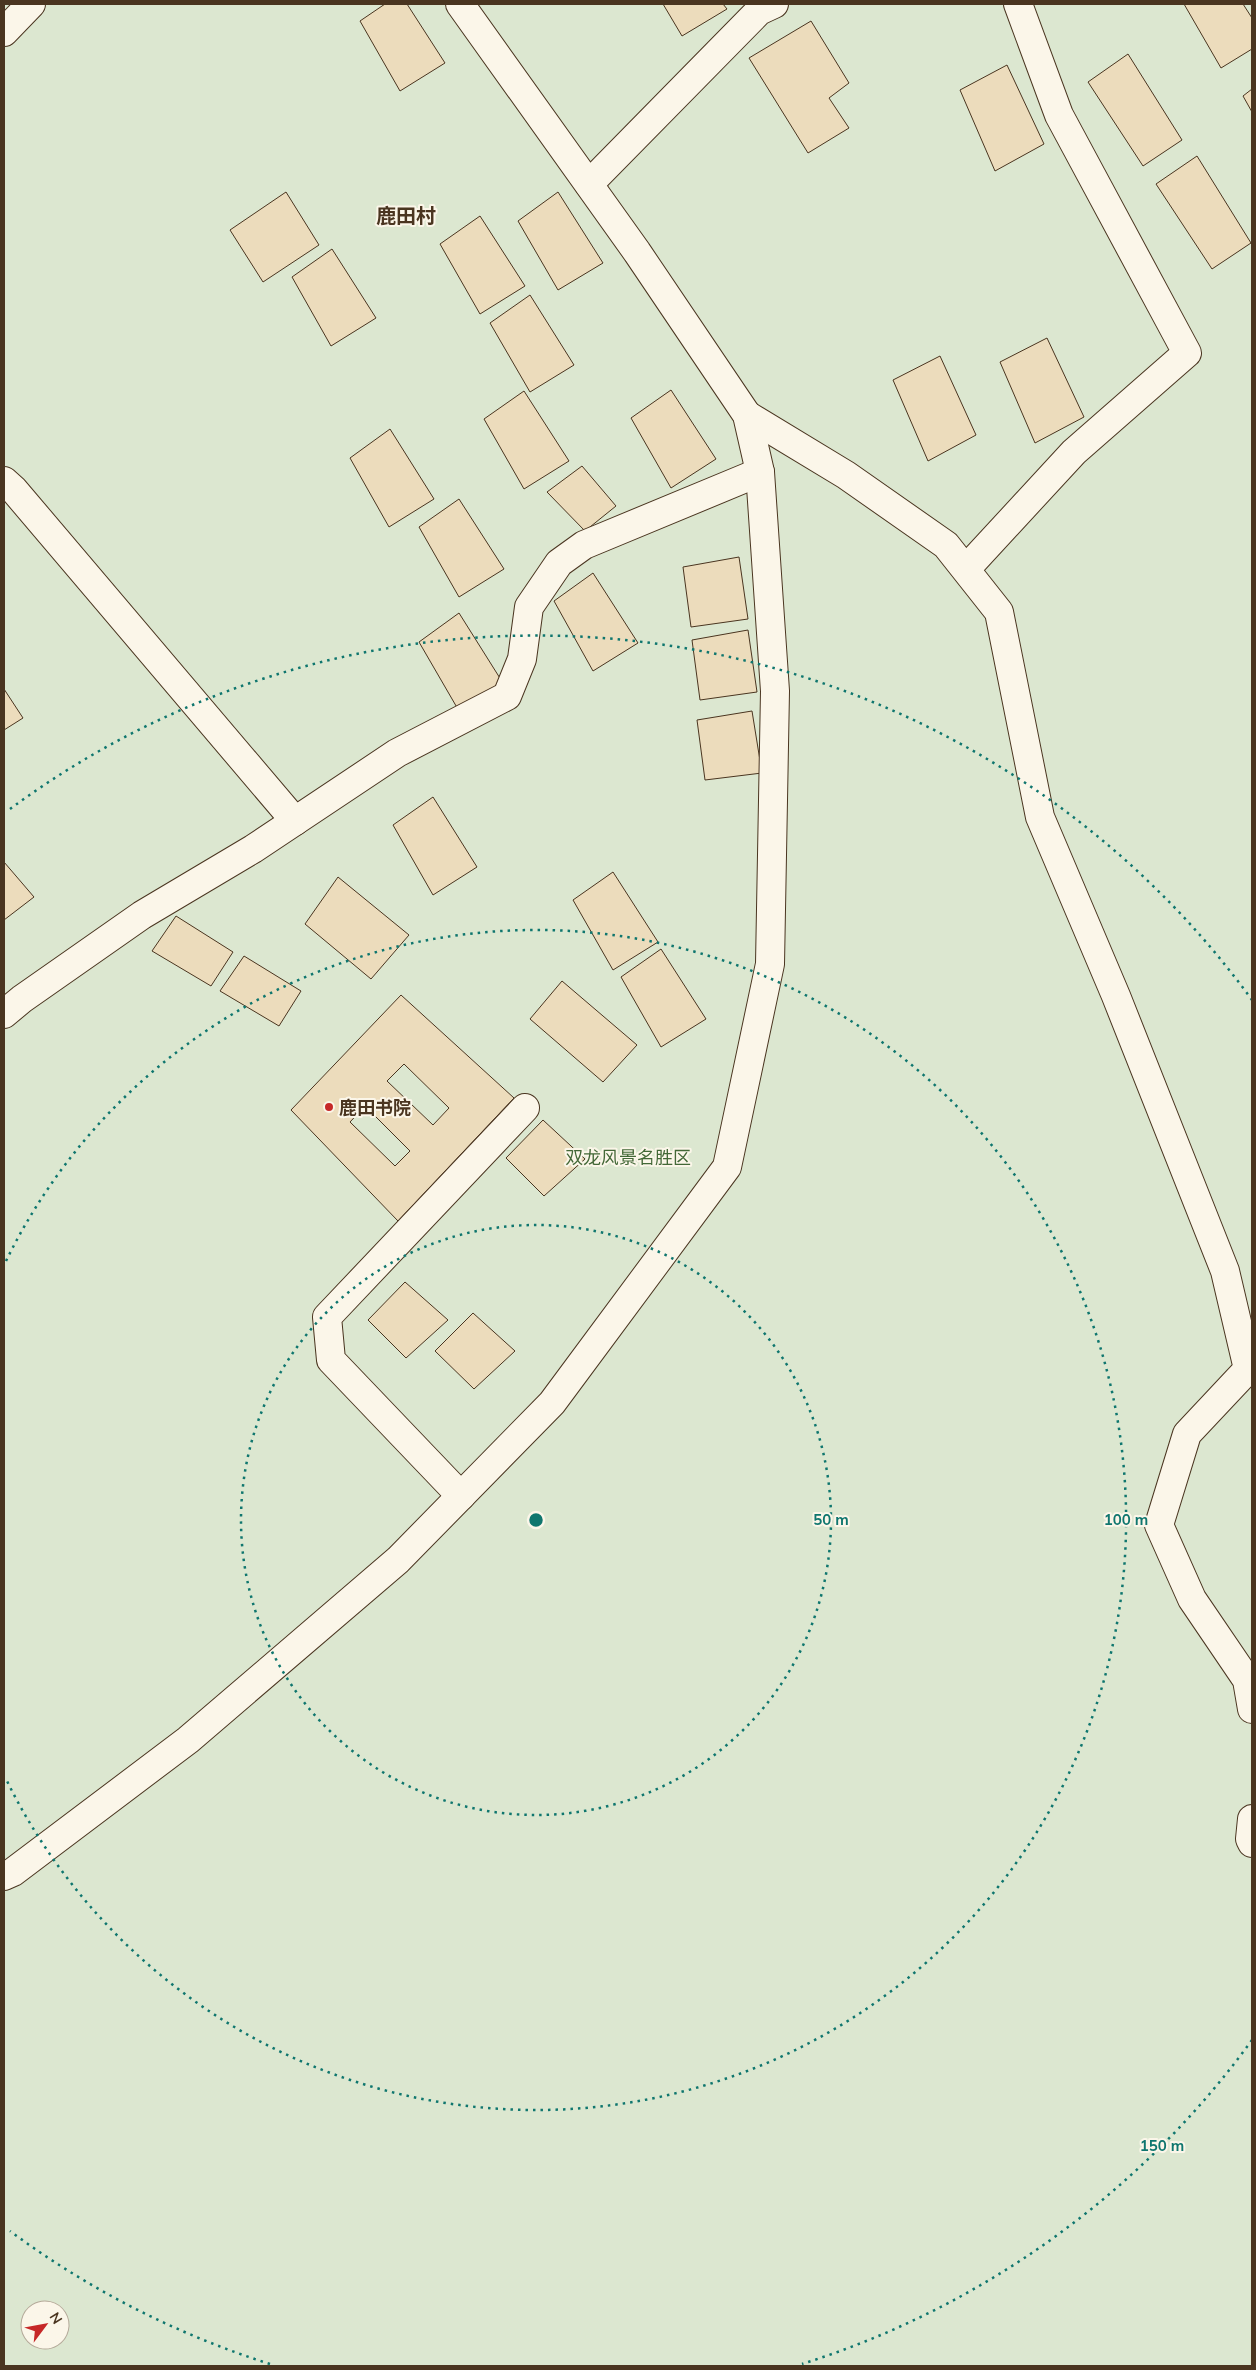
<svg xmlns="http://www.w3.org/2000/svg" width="1256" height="2370" font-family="Mulish,'Noto Sans SC',sans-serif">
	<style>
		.green { fill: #dce7d0; stroke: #887966; fill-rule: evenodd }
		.building { fill: #ecdcbc; stroke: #4a3520; fill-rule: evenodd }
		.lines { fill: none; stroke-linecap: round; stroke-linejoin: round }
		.minor-casing { stroke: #4a3520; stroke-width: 30 }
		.minor { stroke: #fbf6e9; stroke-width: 28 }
		.ring { fill: none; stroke: #0f766e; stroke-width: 2.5; stroke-dasharray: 2.5 5 }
		.poi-dot { fill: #c62828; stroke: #fbf6e9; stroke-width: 2 }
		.labels { text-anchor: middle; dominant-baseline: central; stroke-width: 4; stroke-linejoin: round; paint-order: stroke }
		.poi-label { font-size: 18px; font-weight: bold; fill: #4a3520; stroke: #fbf6e9; text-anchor: start }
		.park-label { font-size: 18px; fill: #436837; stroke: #fbf6e9 }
		.quarter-label { font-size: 20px; font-weight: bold; fill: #4a3520; stroke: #fbf6e9 }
		.centre { fill: #0f766e; stroke: #fbf6e9; stroke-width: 2.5 }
		.ring-label { font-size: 15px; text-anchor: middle; font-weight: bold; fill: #0f766e; stroke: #fbf6e9; stroke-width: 4; stroke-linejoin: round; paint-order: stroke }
	</style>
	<rect width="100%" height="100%" fill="#fbf6e9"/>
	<path class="green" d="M 4,4 L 1252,4 L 1252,2366 L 4,2366 ZM 30,2310 L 60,2310 L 60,2340 L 30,2340 Z"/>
	<g class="building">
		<path d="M 385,4 L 407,4 L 445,63 L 400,91 L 360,21 Z"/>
		<path d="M 663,4 L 723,4 L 727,9 L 682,36 Z"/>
		<path d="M 1184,4 L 1243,4 L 1252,18 L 1252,49 L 1221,68 Z"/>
		<path d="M 811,21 L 849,83 L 829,98 L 849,128 L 808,153 L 749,58 Z"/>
		<path d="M 1128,54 L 1182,140 L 1143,166 L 1088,82 Z"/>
		<path d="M 1007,65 L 1044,144 L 995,171 L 960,90 Z"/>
		<path d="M 1252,89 L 1252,112 L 1243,96 Z"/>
		<path d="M 1197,156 L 1251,243 L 1212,269 L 1156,184 Z"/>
		<path d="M 286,192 L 319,245 L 263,282 L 230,230 Z"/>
		<path d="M 558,192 L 603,263 L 558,290 L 518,221 Z"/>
		<path d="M 480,216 L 525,286 L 480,314 L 440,244 Z"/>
		<path d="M 332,249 L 376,318 L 331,346 L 292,277 Z"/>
		<path d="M 530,295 L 574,365 L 530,392 L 490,323 Z"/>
		<path d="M 1047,338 L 1084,417 L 1035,443 L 1000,362 Z"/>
		<path d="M 940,356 L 976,435 L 928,461 L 893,380 Z"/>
		<path d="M 671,390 L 716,459 L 671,488 L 631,418 Z"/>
		<path d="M 524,391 L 569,461 L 524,489 L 484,419 Z"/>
		<path d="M 390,429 L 434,499 L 389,527 L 350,458 Z"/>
		<path d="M 582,466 L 616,506 L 585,531 L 547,492 Z"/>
		<path d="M 459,499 L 504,569 L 459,597 L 419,527 Z"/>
		<path d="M 739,557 L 748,619 L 691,627 L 683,567 Z"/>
		<path d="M 593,573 L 638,643 L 593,671 L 554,601 Z"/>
		<path d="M 459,613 L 503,683 L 459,711 L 419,642 Z"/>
		<path d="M 748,630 L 757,692 L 700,700 L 692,640 Z"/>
		<path d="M 4,689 L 23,718 L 4,730 Z"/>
		<path d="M 752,711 L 762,773 L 705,780 L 697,720 Z"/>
		<path d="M 433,797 L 477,867 L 433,895 L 393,825 Z"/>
		<path d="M 4,862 L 34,897 L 4,920 Z"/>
		<path d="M 613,872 L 658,942 L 613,970 L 573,900 Z"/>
		<path d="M 338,877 L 409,935 L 371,979 L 305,924 Z"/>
		<path d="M 176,916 L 233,952 L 211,986 L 152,951 Z"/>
		<path d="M 661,949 L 706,1019 L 661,1047 L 621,977 Z"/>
		<path d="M 244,956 L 301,991 L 279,1026 L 220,991 Z"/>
		<path d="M 562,981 L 637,1045 L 603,1082 L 530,1019 Z"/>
		<path d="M 401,995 L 514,1098 L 398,1221 L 291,1110 ZM 404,1064 L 449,1108 L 433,1125 L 387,1081 ZM 365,1106 L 410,1151 L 395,1166 L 350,1122 Z"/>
		<path d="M 543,1120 L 585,1159 L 544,1196 L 506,1158 Z"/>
		<path d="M 405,1282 L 448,1320 L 406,1358 L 368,1320 Z"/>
		<path d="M 473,1313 L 515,1351 L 474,1389 L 435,1351 Z"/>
	</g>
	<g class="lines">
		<g class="minor-casing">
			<g id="minor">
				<path d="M 4,32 L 31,4"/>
				<path d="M 589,184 L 759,11 L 774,4"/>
				<path d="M 747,415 L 846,475 L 946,545 L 999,612 L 1040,817 L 1116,996 L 1225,1271 L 1248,1369 L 1187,1434 L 1159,1525 L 1192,1599 L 1247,1680 L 1252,1709"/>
				<path d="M 4,481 L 14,490 L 295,821"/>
				<path d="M 966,569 L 1074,452 L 1187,353 L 1059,115 L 1018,4"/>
				<path d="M 4,1014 L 22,999 L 142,915 L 253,849 L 397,753 L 507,696 L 522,659 L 529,607 L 559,563 L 584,545 L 760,472"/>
				<path d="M 461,1496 L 331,1360 L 327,1317 L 525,1108"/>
				<path d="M 1252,1819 L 1250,1839 L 1252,1843"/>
				<path d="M 4,1876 L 13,1872 L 188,1740 L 398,1560 L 552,1403 L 727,1167 L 770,964 L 775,691 L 760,472 L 747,415 L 637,252 L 460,4"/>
			</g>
		</g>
		<use href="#minor" class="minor"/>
	</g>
	<g class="ring">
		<circle cx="536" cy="1520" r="295"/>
		<path d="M6 1261A590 590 0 1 1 6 1779"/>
		<path d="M1252 2040A885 885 0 0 1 802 2364M270 2364A885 885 0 0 1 10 2231M10 809A885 885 0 0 1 1252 1000"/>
	</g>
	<circle class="poi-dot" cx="329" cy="1107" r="5"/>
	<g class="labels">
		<g class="poi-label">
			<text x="339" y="1107">鹿田书院</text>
		</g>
		<g class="park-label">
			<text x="628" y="1157">双龙风景名胜区</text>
		</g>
		<g class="quarter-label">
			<text x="406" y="215">鹿田村</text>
		</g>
	</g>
	<circle cx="536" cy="1520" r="8" class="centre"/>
	<g class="ring-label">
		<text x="831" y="1525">50 m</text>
		<text x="1126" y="1525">100 m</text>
		<text x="1162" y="2151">150 m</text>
	</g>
	<rect width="1256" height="2370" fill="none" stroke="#4a3520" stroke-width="10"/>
	<g transform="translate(45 2325) rotate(58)"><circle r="24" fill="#fbf6e9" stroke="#b4a999"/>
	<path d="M0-4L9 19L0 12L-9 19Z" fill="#c62828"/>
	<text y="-8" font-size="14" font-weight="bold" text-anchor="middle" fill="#4a3520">N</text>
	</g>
</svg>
